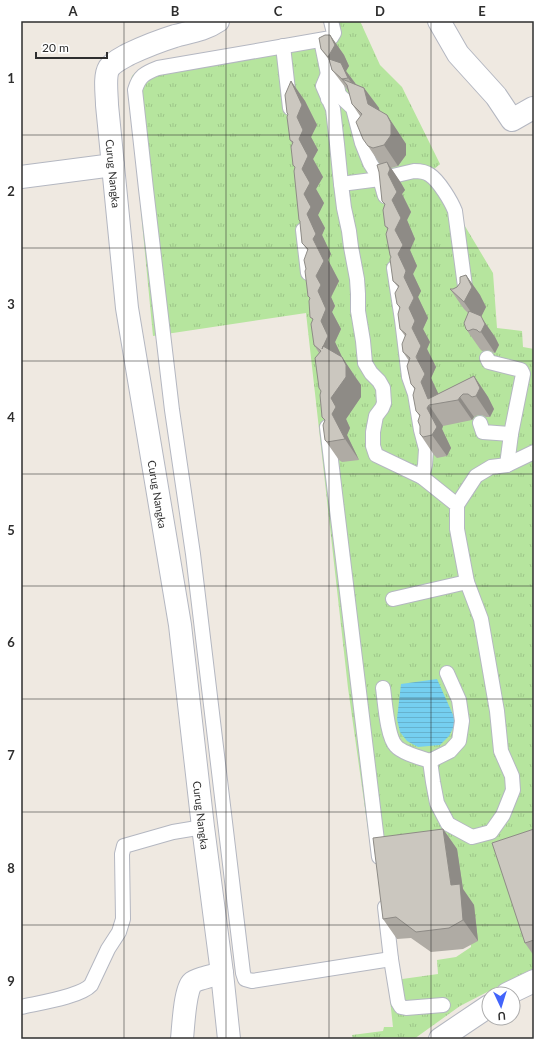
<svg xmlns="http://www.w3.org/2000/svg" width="555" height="1060" font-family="Lato,sans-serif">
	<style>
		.grass { fill: url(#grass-tufts) }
		.water { fill: url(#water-rules) }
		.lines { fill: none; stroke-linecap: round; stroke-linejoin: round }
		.lane-casing { stroke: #b4b7c1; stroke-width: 16 }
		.street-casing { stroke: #b4b7c1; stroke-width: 24 }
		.lane { stroke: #fff; stroke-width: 14 }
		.street { stroke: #fff; stroke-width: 22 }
		.wall { fill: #afaba4 }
		.shaded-wall { fill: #8e8b86 }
		.building { fill: #cbc7bf; stroke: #8e8b86 }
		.grid { fill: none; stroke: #2e2e2e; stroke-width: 1; stroke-opacity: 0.55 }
		.labels { text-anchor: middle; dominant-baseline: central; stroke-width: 4; stroke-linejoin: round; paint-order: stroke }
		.street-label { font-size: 11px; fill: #2e2e2e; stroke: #fff }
		.neatline { fill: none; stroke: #2e2e2e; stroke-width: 1.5 }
		.grid-label { font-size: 13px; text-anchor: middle; font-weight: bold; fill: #2e2e2e }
	</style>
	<defs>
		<pattern id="grass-tufts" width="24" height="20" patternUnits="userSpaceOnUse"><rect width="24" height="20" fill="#b6e59e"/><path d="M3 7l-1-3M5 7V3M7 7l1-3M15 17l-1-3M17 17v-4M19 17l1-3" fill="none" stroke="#9dc588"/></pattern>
		<pattern id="water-rules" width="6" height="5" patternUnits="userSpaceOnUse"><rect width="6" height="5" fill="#75cff0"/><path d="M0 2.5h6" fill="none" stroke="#66b2ce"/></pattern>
	</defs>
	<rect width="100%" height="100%" fill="#efe9e1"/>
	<path class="grass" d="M 332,21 L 360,21 L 380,65 L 402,87 L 440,164 L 432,171 L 493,273 L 497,328 L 522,331 L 523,347 L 534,349 L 534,968 L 460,1006 L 414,1039 L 353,1039 L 352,1035 L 383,1031 L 384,1027 L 393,1027 L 388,981 L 438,974 L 437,960 L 456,957 L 471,947 L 468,908 L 371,851 L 348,688 L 306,313 L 153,336 L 129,88 L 132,76 L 136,72 L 220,54 L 333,36 Z"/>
	<path class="water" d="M 437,679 L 454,717 L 454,726 L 449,736 L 440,745 L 418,747 L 407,741 L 400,732 L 397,719 L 401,684 Z"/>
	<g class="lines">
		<g class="lane-casing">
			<g id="lane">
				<path d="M 331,21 L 334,33 L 331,38 L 158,68 C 145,73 139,76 135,90 L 146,189 L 172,410 L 193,554 L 243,973 L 245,979 L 252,981 L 391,959"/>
				<path d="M 321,40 L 328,74"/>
				<path d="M 283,46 L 290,108"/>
				<path d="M 339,95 L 353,108 L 362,143 L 370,163 L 380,179 L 385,196"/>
				<path d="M 328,99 L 339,95 C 337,85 336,81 328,74 L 323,86 L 333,109 L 337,144 L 341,184 L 344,208 L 349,231 L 351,247 L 357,279 L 358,294 L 358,311 L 363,341 L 365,363 L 371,373 L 379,381 L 383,388 L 384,403 L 382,408 L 376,416 L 373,432 L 373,446 L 376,455 L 422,477 L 425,465 L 426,449 L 421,430 L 415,394 L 409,377 L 402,320 L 394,268"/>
				<path d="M 341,184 L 380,179 L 414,171 C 419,171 426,172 430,175 C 439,181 451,201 455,211 L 466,294"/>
				<path d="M 303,230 L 308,273"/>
				<path d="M 487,358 L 489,362 L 521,370 L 523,374 L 511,434 L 507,465"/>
				<path d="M 480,423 L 483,432 L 511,434"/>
				<path d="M 327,427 L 379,857"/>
				<path d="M 422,477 L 457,505 L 457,529 L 467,582 L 481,619 L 497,711 L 501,751 L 512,776 L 513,790 L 503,815 L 491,832 L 472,837 L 448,824 L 437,803 L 433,782 L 430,761 L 450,751 L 459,741 L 462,721 L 459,700 L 447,673"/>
				<path d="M 457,505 L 476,476 L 491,467 L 507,465 L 534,452"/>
				<path d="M 393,599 L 467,582"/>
				<path d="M 383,688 C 385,701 387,737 396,746 C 402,753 421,758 430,761"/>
				<path d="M 385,907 L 391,959 L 398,1002 L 401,1007 L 406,1008 L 443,1005"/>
				<path d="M 21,1007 C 38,1003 80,997 91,985 L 108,949 L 119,932 L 123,919 L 122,854 L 124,846 L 173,832 L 203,827"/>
			</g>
		</g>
		<g class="street-casing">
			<g id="street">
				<path id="s1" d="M 218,21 C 205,30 190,32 175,36 C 159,41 144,47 129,54 C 122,58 113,62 109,68 C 104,76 107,96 107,105 L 127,308 L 180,625 L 203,827 L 222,973 L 229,1039"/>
				<path d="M 439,21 L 458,54 L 496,96 L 512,120 L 533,108 L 534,110"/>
				<path d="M 21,177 L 113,165"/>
				<path d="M 507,994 L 534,981"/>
				<path d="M 182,1039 C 183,1029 185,989 192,983 C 196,979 215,975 222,973"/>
				<path d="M 440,1039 L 489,1006"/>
			</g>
		</g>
		<use href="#lane" class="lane"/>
		<use href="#street" class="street"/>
	</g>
	<g class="wall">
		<path d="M 330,35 L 344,55 L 349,66 L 346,71 L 356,84 L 364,88 L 379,108 L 379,111 L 387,115 L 406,144 L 406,155 L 398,166 L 391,168 L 401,183 L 405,190 L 402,194 L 411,212 L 407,220 L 415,239 L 410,250 L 417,266 L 413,274 L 421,291 L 418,297 L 428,318 L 423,329 L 430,342 L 427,349 L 436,367 L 431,378 L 438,394 L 474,376 L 488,397 L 494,409 L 490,417 L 486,417 L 482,415 L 478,415 L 474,417 L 472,420 L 443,426 L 442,429 L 451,448 L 447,456 L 437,458 L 434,455 L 420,434 L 420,417 L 416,411 L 415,390 L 411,384 L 409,361 L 403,352 L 405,336 L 400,329 L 400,309 L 397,304 L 398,287 L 393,281 L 391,257 L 390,255 L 388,230 L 385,226 L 385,205 L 382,201 L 380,164 L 368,146 L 360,116 L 352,104 L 349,92 L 332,70 L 329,60 L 321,49 Z"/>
		<path d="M 291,81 L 305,101 L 317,125 L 311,137 L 318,150 L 313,159 L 323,177 L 316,189 L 324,203 L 318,215 L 325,228 L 322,235 L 331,254 L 328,260 L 339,281 L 331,297 L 335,306 L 332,312 L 341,329 L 335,342 L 342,357 L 356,378 L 361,385 L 361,397 L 346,419 L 350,428 L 347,435 L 359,460 L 342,462 L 339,460 L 325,440 L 325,421 L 322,417 L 319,353 L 314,345 L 313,320 L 310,317 L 310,298 L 308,296 L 306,269 L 308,251 L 302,243 L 295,167 L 293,165 L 292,143 L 290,140 L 288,115 L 287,113 Z"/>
		<path d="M 466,275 L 480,295 L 486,307 L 481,317 L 495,337 L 499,345 L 495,353 L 494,353 L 491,351 L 488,350 L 482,351 L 480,349 L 466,329 L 468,313 L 464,309 L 450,289 L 453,289 L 457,287 Z"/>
		<path d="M 443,829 L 457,849 L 463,889 L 474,905 L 478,941 L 463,949 L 431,952 L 411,938 L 397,939 L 383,919 Z"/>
		<path d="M 534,829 L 534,956 L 525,943 Z"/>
	</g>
	<g class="shaded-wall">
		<path d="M 330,35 L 344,55 L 349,66 L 346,71 L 355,83 L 362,98 L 348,78 L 343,78 L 328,57 Z"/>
		<path d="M 291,81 L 305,101 L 317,125 L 311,137 L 318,150 L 313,159 L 323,177 L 316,189 L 324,203 L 318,215 L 325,228 L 322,235 L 331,254 L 328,260 L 339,281 L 331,297 L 335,306 L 332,312 L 341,329 L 335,342 L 342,357 L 356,378 L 361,385 L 361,397 L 346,419 L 350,428 L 347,435 L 359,460 L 345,439 L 332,414 L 331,398 L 322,349 L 321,321 L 313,239 L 307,214 L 304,194 L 297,117 Z"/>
		<path d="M 364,88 L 379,108 L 383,125 L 368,104 Z"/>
		<path d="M 387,115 L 406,144 L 406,155 L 398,166 L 384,145 Z"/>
		<path d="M 387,162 L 401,183 L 405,190 L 402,194 L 411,212 L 407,220 L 415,239 L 410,250 L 417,266 L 413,274 L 421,291 L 418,297 L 428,318 L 423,329 L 430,342 L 427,349 L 436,367 L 431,378 L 439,395 L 428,399 L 421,382 L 404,277 L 398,254 L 392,200 L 388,174 Z"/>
		<path d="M 466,275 L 480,295 L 486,307 L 481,317 L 495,337 L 499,345 L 495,353 L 481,332 L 478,322 L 464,302 Z"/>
		<path d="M 474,376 L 488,397 L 494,409 L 490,417 L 476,396 Z"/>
		<path d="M 460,397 L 474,417 L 472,420 L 458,400 Z"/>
		<path d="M 429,405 L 443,426 L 442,429 L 451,448 L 447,456 L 432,435 L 427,408 Z"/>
		<path d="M 443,829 L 457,849 L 463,889 L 474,905 L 478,941 L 463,920 L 451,885 Z"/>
	</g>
	<g class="building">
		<path d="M 325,35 L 330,35 L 335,45 L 328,57 L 321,49 L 319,38 Z"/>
		<path d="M 329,59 L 341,63 L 348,78 L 342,79 L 332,70 Z"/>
		<path d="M 342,79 L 364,88 L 368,104 L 387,115 L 391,123 L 391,135 L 384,145 L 373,148 L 368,146 L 363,139 L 356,122 L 362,114 L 352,104 L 347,85 Z"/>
		<path d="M 291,81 L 302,105 L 297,117 L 303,130 L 299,139 L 308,156 L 302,169 L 310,183 L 304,194 L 311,207 L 307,214 L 316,234 L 313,239 L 324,261 L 316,276 L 321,285 L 318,291 L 326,309 L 321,321 L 328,336 L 322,349 L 323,346 L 342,357 L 346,365 L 346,377 L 331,398 L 336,407 L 332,414 L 345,439 L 327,442 L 325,440 L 323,425 L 325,420 L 322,417 L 320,395 L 321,391 L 319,388 L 315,358 L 321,351 L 314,345 L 311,324 L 313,319 L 310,317 L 309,301 L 310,298 L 308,296 L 305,271 L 306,269 L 304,260 L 308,249 L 302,243 L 300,223 L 300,221 L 299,220 L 294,171 L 295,167 L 293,165 L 291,147 L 293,142 L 290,140 L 287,117 L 288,114 L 287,113 L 285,95 Z"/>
		<path d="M 387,162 L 390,169 L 388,174 L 397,192 L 392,200 L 401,218 L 395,230 L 403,245 L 398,254 L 406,271 L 404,277 L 414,298 L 409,308 L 415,321 L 412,328 L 421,346 L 416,357 L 425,374 L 421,382 L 428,399 L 474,376 L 480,388 L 476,396 L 472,397 L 468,394 L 463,394 L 460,397 L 458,400 L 429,405 L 427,408 L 437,427 L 432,435 L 423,437 L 420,434 L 420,426 L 418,421 L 420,415 L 416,411 L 413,395 L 415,388 L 411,384 L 407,366 L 410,358 L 403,352 L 402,344 L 406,334 L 400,329 L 398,314 L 400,307 L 397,304 L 395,293 L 399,286 L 393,281 L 390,259 L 391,257 L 390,255 L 386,234 L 388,228 L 385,226 L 383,210 L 385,204 L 382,201 L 379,172 L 377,165 Z"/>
		<path d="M 466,275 L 472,287 L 464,302 L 450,289 L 453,289 L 457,287 L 460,283 L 460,277 Z"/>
		<path d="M 469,311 L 481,316 L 485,324 L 481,332 L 479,332 L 477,330 L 473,329 L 468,331 L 466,329 L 464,323 Z"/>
		<path d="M 443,829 L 451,885 L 460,884 L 463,920 L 449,928 L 416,932 L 396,917 L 383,919 L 373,838 Z"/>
		<path d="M 534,829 L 534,940 L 525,943 L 492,843 Z"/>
	</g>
	<path class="grid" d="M 124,21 L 124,1039M 226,21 L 226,1039M 329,21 L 329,1039M 431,21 L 431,1039M 21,135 L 534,135M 21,248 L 534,248M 21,361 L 534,361M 21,474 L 534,474M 21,586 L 534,586M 21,699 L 534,699M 21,812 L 534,812M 21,925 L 534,925"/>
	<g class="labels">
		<g class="street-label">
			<text stroke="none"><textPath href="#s1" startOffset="226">Curug Nangka</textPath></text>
			<text stroke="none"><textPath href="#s1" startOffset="550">Curug Nangka</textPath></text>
			<text stroke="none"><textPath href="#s1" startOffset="874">Curug Nangka</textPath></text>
		</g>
	</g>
	<rect width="555" height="1060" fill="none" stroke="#ffffff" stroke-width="44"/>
	<g transform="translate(501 1006) rotate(176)"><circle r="19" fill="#ffffff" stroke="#ababab"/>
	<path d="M0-3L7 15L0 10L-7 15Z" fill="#4264fb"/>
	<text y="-6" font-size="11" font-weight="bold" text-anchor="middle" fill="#2e2e2e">U</text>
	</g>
	<path d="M36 52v6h71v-6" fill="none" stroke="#2e2e2e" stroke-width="2"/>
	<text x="42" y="52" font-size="12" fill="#2e2e2e" stroke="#ffffff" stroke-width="3" paint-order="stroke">20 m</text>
	<rect x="22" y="22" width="511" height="1016" class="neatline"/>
	<g class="grid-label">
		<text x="73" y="16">A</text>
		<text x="175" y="16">B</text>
		<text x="278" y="16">C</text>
		<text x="380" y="16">D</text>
		<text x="482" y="16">E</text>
		<text x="11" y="83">1</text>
		<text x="11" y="196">2</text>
		<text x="11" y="309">3</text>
		<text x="11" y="422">4</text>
		<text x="11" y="535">5</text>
		<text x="11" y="647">6</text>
		<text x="11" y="760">7</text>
		<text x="11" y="873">8</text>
		<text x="11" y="986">9</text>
	</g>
</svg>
